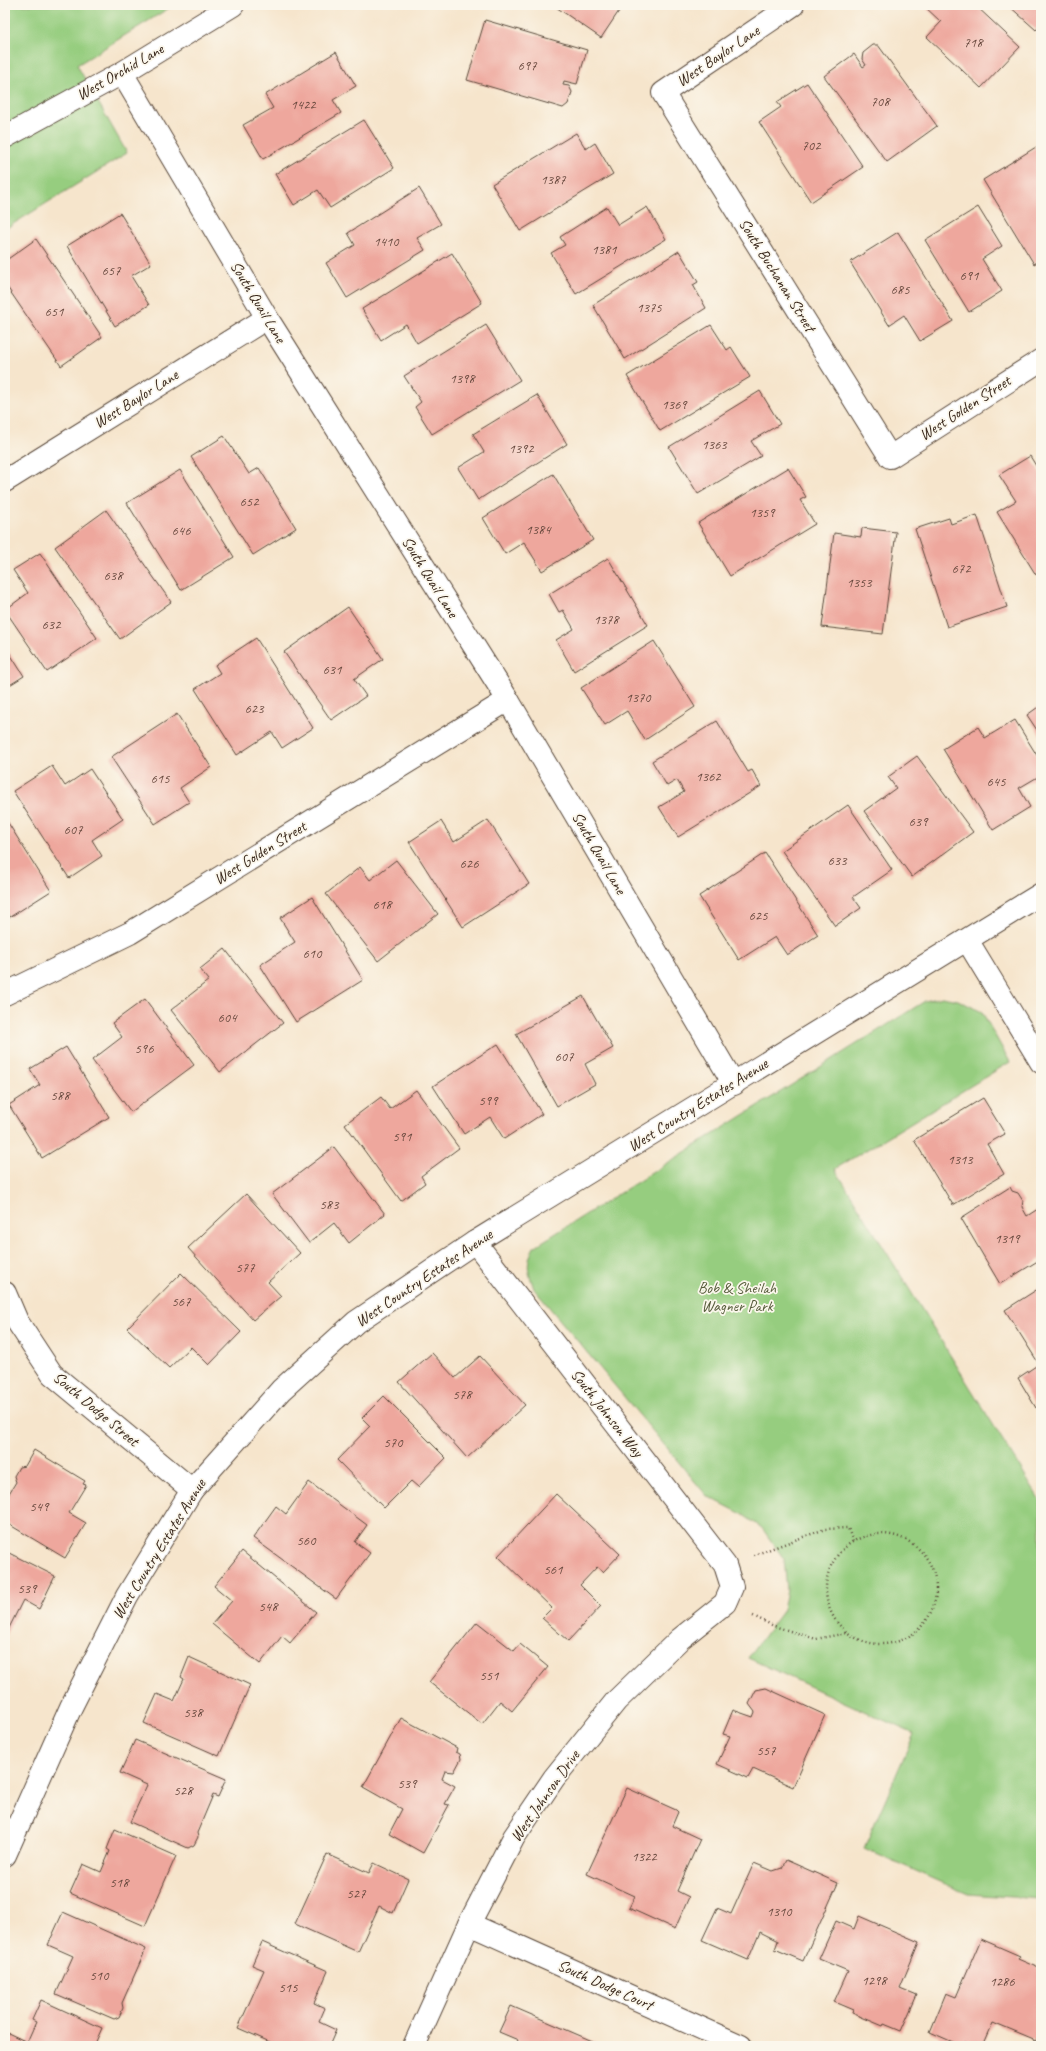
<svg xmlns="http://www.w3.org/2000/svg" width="1046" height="2051" font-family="Caveat,sans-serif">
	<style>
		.green { fill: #96cd7f; stroke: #687c4e }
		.building { fill: #eea79d }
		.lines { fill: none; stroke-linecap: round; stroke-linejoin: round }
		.street-casing { stroke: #574638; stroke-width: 24 }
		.path { stroke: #574638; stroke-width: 2.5; stroke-dasharray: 1 3; stroke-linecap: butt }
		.street { stroke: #fff; stroke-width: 22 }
		.labels { text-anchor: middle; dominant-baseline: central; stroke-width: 3.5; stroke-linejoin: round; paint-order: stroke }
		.number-label { font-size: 14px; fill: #68493e }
		.street-label { font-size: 16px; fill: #3b2a1e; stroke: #fbf7ec }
		.park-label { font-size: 16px; fill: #565b3b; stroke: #fbf7ec }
	</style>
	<rect width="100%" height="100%" fill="#fbf7ec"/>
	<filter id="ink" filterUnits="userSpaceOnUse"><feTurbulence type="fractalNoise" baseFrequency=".025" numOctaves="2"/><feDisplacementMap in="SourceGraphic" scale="8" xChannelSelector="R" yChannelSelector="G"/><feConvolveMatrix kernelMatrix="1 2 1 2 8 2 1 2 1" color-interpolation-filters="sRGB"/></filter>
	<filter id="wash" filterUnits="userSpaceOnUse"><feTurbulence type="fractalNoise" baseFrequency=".012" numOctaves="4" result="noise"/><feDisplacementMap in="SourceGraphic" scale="16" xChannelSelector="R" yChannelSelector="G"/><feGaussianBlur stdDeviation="0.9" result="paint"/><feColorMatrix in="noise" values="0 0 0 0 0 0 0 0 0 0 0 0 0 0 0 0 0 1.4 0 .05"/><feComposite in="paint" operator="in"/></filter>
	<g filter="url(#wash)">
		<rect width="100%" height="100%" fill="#f6e5cc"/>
		<g class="green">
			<path d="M 5,5 L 174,5 L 77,65 L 127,153 L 5,229 Z"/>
			<path d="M 942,997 L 958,1000 L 982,1012 L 1010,1062 L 835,1169 L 1041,1502 L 1041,1899 L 968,1894 L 864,1848 L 914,1734 L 748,1658 L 783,1610 L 787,1590 L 784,1559 L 762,1528 L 742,1514 L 707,1496 L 534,1289 C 528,1270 525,1265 534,1247 L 925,1001 Z"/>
		</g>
		<g id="blocks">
			<g class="building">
				<path d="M 553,5 L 617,5 L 621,8 L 601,38 Z"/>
				<path d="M 923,5 L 975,5 L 1020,47 L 981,88 L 927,37 L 941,22 Z"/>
				<path d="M 1008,5 L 1041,5 L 1041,25 L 1036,30 Z"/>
				<path d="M 485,20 L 587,50 L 577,84 L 564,81 L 563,85 L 569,86 L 572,92 L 568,104 L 563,108 L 467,80 Z"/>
				<path d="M 873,45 L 878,45 L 937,126 L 887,162 L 824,76 L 854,54 L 863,67 L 866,65 L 862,59 L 863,53 Z"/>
				<path d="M 336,52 L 356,86 L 333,100 L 341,113 L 263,159 L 243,125 L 273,108 L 265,95 Z"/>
				<path d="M 807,83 L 863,167 L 811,202 L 759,122 L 781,107 L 777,102 Z"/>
				<path d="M 364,120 L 394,168 L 330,208 L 318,190 L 294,205 L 275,174 Z"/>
				<path d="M 576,133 L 586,149 L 595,143 L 613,174 L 520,231 L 492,184 Z"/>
				<path d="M 1036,147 L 1041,156 L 1041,260 L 1034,264 L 983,180 Z"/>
				<path d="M 419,188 L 441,224 L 417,238 L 425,250 L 347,298 L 326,263 L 355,245 L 348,233 Z"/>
				<path d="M 607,207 L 618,225 L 647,207 L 666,239 L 576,294 L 551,253 L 565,245 L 560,237 Z"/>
				<path d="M 978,207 L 1002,246 L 982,259 L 1002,291 L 969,312 L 925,240 Z"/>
				<path d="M 120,213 L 151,264 L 131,276 L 149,305 L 115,326 L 67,246 Z"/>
				<path d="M 898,232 L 953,321 L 920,341 L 904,315 L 889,325 L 850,262 Z"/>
				<path d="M 36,239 L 102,337 L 61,366 L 5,284 L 5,261 Z"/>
				<path d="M 679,251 L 698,282 L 693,285 L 706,308 L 625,359 L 593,305 Z"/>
				<path d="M 452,253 L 482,303 L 417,343 L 406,324 L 381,340 L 362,309 Z"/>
				<path d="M 486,325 L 520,380 L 432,434 L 415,407 L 421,402 L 404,376 Z"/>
				<path d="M 711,325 L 727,350 L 731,347 L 750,377 L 660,431 L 627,376 Z"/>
				<path d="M 760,391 L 780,424 L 751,441 L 761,456 L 698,494 L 669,447 Z"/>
				<path d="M 537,395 L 567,444 L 478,500 L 458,468 L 484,452 L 473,434 Z"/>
				<path d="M 224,436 L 249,474 L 259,468 L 296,528 L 253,555 L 191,457 Z"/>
				<path d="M 1030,456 L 1041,474 L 1041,572 L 1036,575 L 997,512 L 1016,501 L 999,475 Z"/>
				<path d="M 788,468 L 806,497 L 800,500 L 815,524 L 730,576 L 698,523 Z"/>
				<path d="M 180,470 L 234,557 L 181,590 L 127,503 Z"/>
				<path d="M 553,474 L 593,540 L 542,571 L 524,542 L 505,554 L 483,518 Z"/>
				<path d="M 106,510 L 171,602 L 120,639 L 55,547 Z"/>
				<path d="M 977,515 L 1007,607 L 947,627 L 915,529 L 949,518 L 951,524 Z"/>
				<path d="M 862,528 L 896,532 L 883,634 L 822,627 L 834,533 L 861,537 Z"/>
				<path d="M 40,553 L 97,638 L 47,672 L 5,610 L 28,593 L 13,570 Z"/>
				<path d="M 608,558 L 648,625 L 574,671 L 556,640 L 574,629 L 563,610 L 559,612 L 549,594 Z"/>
				<path d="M 348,607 L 383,659 L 354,679 L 366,696 L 331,720 L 284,652 Z"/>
				<path d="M 256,638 L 313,728 L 282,748 L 272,732 L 237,755 L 195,689 L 220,673 L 215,665 Z"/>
				<path d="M 654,641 L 695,707 L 645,740 L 627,711 L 605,725 L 581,688 Z"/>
				<path d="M 5,646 L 24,676 L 5,688 Z"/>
				<path d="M 1041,705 L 1041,736 L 1027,715 Z"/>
				<path d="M 177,714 L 211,767 L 180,788 L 189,802 L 155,824 L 111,757 Z"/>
				<path d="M 1015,720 L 1041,762 L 1041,775 L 1019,788 L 1030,807 L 993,830 L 943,749 L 978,727 L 985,738 Z"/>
				<path d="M 717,721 L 748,772 L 752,770 L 761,786 L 678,837 L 659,807 L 684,792 L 677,780 L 667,786 L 652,761 Z"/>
				<path d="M 917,756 L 973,832 L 912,877 L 864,811 L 896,788 L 888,777 Z"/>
				<path d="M 52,766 L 65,786 L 90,769 L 123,819 L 92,840 L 102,856 L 69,878 L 13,791 Z"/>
				<path d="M 848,805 L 892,870 L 853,897 L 861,908 L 835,926 L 782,851 Z"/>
				<path d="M 5,818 L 51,891 L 10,917 L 5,910 Z"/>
				<path d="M 488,820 L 529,884 L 463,927 L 409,842 L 441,821 L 454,842 Z"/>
				<path d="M 765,853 L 818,935 L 787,955 L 775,937 L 739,960 L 699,896 Z"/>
				<path d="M 396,860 L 438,914 L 378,961 L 326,894 L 360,867 L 370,880 Z"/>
				<path d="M 312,897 L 363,980 L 296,1022 L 260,965 L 295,942 L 280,918 Z"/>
				<path d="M 225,949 L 283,1023 L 220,1072 L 171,1010 L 209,980 L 200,969 Z"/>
				<path d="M 583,996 L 613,1048 L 585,1064 L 595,1084 L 557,1106 L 516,1034 Z"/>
				<path d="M 145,999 L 194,1065 L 131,1112 L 92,1060 L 122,1037 L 112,1023 Z"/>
				<path d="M 498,1044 L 542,1114 L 504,1139 L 490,1117 L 464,1134 L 433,1086 Z"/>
				<path d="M 66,1047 L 109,1117 L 42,1158 L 9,1105 L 40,1085 L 30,1069 Z"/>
				<path d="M 416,1090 L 459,1148 L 421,1176 L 425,1183 L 401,1201 L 345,1124 L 381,1097 L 390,1109 Z"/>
				<path d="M 983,1098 L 1005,1134 L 987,1144 L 1004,1174 L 953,1205 L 914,1140 Z"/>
				<path d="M 334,1147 L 385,1214 L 349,1243 L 334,1223 L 309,1243 L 272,1194 Z"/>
				<path d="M 1010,1187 L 1012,1191 L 1018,1193 L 1023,1201 L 1022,1207 L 1027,1216 L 1041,1207 L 1041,1259 L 1000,1284 L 961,1218 Z"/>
				<path d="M 246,1194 L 300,1253 L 268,1282 L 281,1296 L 253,1320 L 188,1248 Z"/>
				<path d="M 181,1273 L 241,1332 L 209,1365 L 191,1347 L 169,1368 L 127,1328 Z"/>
				<path d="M 1041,1287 L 1041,1405 L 1036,1408 L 1018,1378 L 1039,1364 L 1005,1310 Z"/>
				<path d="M 432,1353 L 455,1378 L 480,1356 L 525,1405 L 467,1458 L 399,1382 Z"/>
				<path d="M 384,1396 L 446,1458 L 418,1487 L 411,1481 L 384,1508 L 337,1460 L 370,1426 L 362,1418 Z"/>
				<path d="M 34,1450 L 85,1481 L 83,1484 L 86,1485 L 69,1513 L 86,1523 L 65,1558 L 5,1522 L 5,1500 L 16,1482 L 14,1476 L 19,1467 L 25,1466 Z"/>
				<path d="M 309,1482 L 367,1525 L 355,1542 L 370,1553 L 336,1599 L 253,1538 L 276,1506 L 286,1514 Z"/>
				<path d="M 556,1494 L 620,1554 L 603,1572 L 597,1567 L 580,1585 L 601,1606 L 568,1641 L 542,1618 L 552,1608 L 498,1556 Z"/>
				<path d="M 5,1551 L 55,1576 L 39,1609 L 23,1600 L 5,1636 Z"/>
				<path d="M 242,1551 L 316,1612 L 290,1643 L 282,1636 L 260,1664 L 212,1624 L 232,1601 L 214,1586 Z"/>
				<path d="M 477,1622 L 514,1651 L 520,1644 L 548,1667 L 512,1711 L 500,1701 L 482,1724 L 429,1682 Z"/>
				<path d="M 189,1657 L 250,1685 L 219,1756 L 144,1723 L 157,1694 L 174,1701 L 184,1679 L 181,1677 Z"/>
				<path d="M 766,1688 L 825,1715 L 793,1787 L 753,1769 L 748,1778 L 717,1764 L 730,1736 L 723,1734 L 733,1710 L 753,1717 L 755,1712 L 749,1704 L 756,1690 Z"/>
				<path d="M 401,1718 L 457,1748 L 456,1752 L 460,1754 L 461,1759 L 454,1772 L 445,1771 L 442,1779 L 455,1786 L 445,1804 L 449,1805 L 423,1853 L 389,1834 L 402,1809 L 363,1787 Z"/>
				<path d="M 135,1740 L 226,1779 L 218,1797 L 213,1795 L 197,1833 L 198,1837 L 194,1845 L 188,1848 L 130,1822 L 147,1785 L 120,1773 Z"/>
				<path d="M 627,1788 L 676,1810 L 678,1812 L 672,1826 L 700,1839 L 677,1891 L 689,1897 L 675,1929 L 629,1908 L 635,1896 L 587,1874 Z"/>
				<path d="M 115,1829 L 176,1856 L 145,1926 L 70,1893 L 83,1864 L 101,1872 L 110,1851 L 107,1849 Z"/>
				<path d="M 327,1854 L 369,1873 L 374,1863 L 408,1879 L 393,1913 L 379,1906 L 358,1952 L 295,1924 Z"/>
				<path d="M 786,1860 L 838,1883 L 803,1961 L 775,1949 L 778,1941 L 760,1932 L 748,1960 L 702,1940 L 717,1908 L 731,1914 L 754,1863 L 773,1871 L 782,1868 Z"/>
				<path d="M 63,1912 L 146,1949 L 122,2003 L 123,2008 L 119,2017 L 114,2019 L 56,1994 L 73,1956 L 48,1945 Z"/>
				<path d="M 859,1916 L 919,1942 L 900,1988 L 917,1995 L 901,2031 L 884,2024 L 883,2026 L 852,2013 L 853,2010 L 834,2002 L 848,1971 L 819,1959 L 836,1921 L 854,1929 Z"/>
				<path d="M 981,1939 L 1020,1956 L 1018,1959 L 1041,1969 L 1041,2029 L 1036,2041 L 993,2023 L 983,2046 L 971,2046 L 964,2043 L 962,2046 L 930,2032 L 946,1993 L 956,1997 Z"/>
				<path d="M 262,1942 L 328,1971 L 314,2003 L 325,2008 L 319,2022 L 336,2030 L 329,2046 L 279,2046 L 238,2028 L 264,1970 L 252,1965 Z"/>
				<path d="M 41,2000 L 102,2028 L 94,2046 L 5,2046 L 8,2033 L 27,2042 L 36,2022 L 32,2020 Z"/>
				<path d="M 511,2006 L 604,2046 L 515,2046 L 518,2040 L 499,2032 Z"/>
			</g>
		</g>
	</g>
	<g filter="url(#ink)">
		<use href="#blocks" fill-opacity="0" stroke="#574638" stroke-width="1"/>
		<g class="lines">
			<g class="street-casing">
				<g id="street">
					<path d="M 793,5 L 663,93 L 890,457 L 1041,360"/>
					<path d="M 122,73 L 267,318 L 508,700 L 734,1084"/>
					<path d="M 5,137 L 122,73 L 233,5"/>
					<path d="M 5,481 L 267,318"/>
					<path d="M 967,940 L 1041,1062"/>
					<path d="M 5,994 L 130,933 L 508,700"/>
					<path d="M 5,1293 L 17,1321 L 52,1374 L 192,1490"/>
					<path d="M 5,1855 L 71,1707 L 127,1596 L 192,1490 L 281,1390 L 356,1322 L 475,1242 L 1041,894"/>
					<path d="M 469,1924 L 741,2046"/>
					<path d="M 414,2046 L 469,1924 L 514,1837 L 554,1778 L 616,1701 L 680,1639 L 725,1603 L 732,1587 L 725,1565 L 475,1242"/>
				</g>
			</g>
			<g class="path">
				<circle cx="881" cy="1589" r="55"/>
				<path d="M 754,1555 L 825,1529 L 848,1528 L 853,1542"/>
				<path d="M 753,1616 L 774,1626 L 816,1639 L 847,1633"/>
			</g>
			<use href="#street" class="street"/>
		</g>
	</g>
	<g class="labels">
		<g class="number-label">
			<text x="973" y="42">718</text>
			<text x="527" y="65">697</text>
			<text x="880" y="101">708</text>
			<text x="303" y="104">1422</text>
			<text x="811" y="145">702</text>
			<text x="553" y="179">1387</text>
			<text x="386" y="241">1410</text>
			<text x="604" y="249">1381</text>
			<text x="111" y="270">657</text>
			<text x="969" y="275">691</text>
			<text x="900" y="289">685</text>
			<text x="649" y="307">1375</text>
			<text x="54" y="311">651</text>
			<text x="462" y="378">1398</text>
			<text x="674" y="404">1369</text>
			<text x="714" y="444">1363</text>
			<text x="521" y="448">1392</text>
			<text x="249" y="501">652</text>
			<text x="762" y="512">1359</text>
			<text x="538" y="529">1384</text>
			<text x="181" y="530">646</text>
			<text x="961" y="568">672</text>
			<text x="113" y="575">638</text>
			<text x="859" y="582">1353</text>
			<text x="606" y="619">1378</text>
			<text x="51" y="624">632</text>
			<text x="332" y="669">631</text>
			<text x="638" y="697">1370</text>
			<text x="254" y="708">623</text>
			<text x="708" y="776">1362</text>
			<text x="160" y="778">615</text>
			<text x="996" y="781">645</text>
			<text x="918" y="821">639</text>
			<text x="73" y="829">607</text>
			<text x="837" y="860">633</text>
			<text x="469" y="863">626</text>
			<text x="382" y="904">618</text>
			<text x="758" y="915">625</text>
			<text x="312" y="953">610</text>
			<text x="227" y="1017">604</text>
			<text x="144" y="1048">596</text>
			<text x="564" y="1056">607</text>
			<text x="60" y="1095">588</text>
			<text x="488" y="1100">599</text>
			<text x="402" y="1136">591</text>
			<text x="960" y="1159">1313</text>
			<text x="329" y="1204">583</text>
			<text x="1007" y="1238">1319</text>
			<text x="245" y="1267">577</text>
			<text x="181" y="1301">567</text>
			<text x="462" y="1394">578</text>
			<text x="393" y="1442">570</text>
			<text x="39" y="1506">549</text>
			<text x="306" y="1540">560</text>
			<text x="553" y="1569">561</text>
			<text x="27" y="1588">539</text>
			<text x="268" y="1606">548</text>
			<text x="489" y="1675">551</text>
			<text x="193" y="1712">538</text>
			<text x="766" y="1750">557</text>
			<text x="407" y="1783">539</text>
			<text x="183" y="1790">528</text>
			<text x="644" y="1856">1322</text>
			<text x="119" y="1882">518</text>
			<text x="356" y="1893">527</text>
			<text x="779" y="1911">1310</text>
			<text x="99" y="1975">510</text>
			<text x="874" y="1980">1298</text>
			<text x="1002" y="1981">1286</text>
			<text x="288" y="1987">515</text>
		</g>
		<g class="street-label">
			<text transform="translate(718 56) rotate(-34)">West Baylor Lane</text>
			<text transform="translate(120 72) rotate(-30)">West Orchid Lane</text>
			<text transform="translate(777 275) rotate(58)">South Buchanan Street</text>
			<text transform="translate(258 302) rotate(59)">South Quail Lane</text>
			<text transform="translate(136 399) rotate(-32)">West Baylor Lane</text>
			<text transform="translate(965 408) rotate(-33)">West Golden Street</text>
			<text transform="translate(430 577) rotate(58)">South Quail Lane</text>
			<text transform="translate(260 853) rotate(-32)">West Golden Street</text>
			<text transform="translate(599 853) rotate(60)">South Quail Lane</text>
			<text transform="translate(698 1105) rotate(-32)">West Country Estates Avenue</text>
			<text transform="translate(424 1278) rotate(-34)">West Country Estates Avenue</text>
			<text transform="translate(96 1409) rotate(40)">South Dodge Street</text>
			<text transform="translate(607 1413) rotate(52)">South Johnson Way</text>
			<text transform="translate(159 1549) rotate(-58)">West Country Estates Avenue</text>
			<text transform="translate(545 1796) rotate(-55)">West Johnson Drive</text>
			<text transform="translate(605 1985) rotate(24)">South Dodge Court</text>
		</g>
		<g class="park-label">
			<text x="737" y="1288">Bob &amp; Sheilah<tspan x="737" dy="18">Wagner Park</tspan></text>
		</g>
	</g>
	<rect width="1046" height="2051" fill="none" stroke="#fbf7ec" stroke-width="20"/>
</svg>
